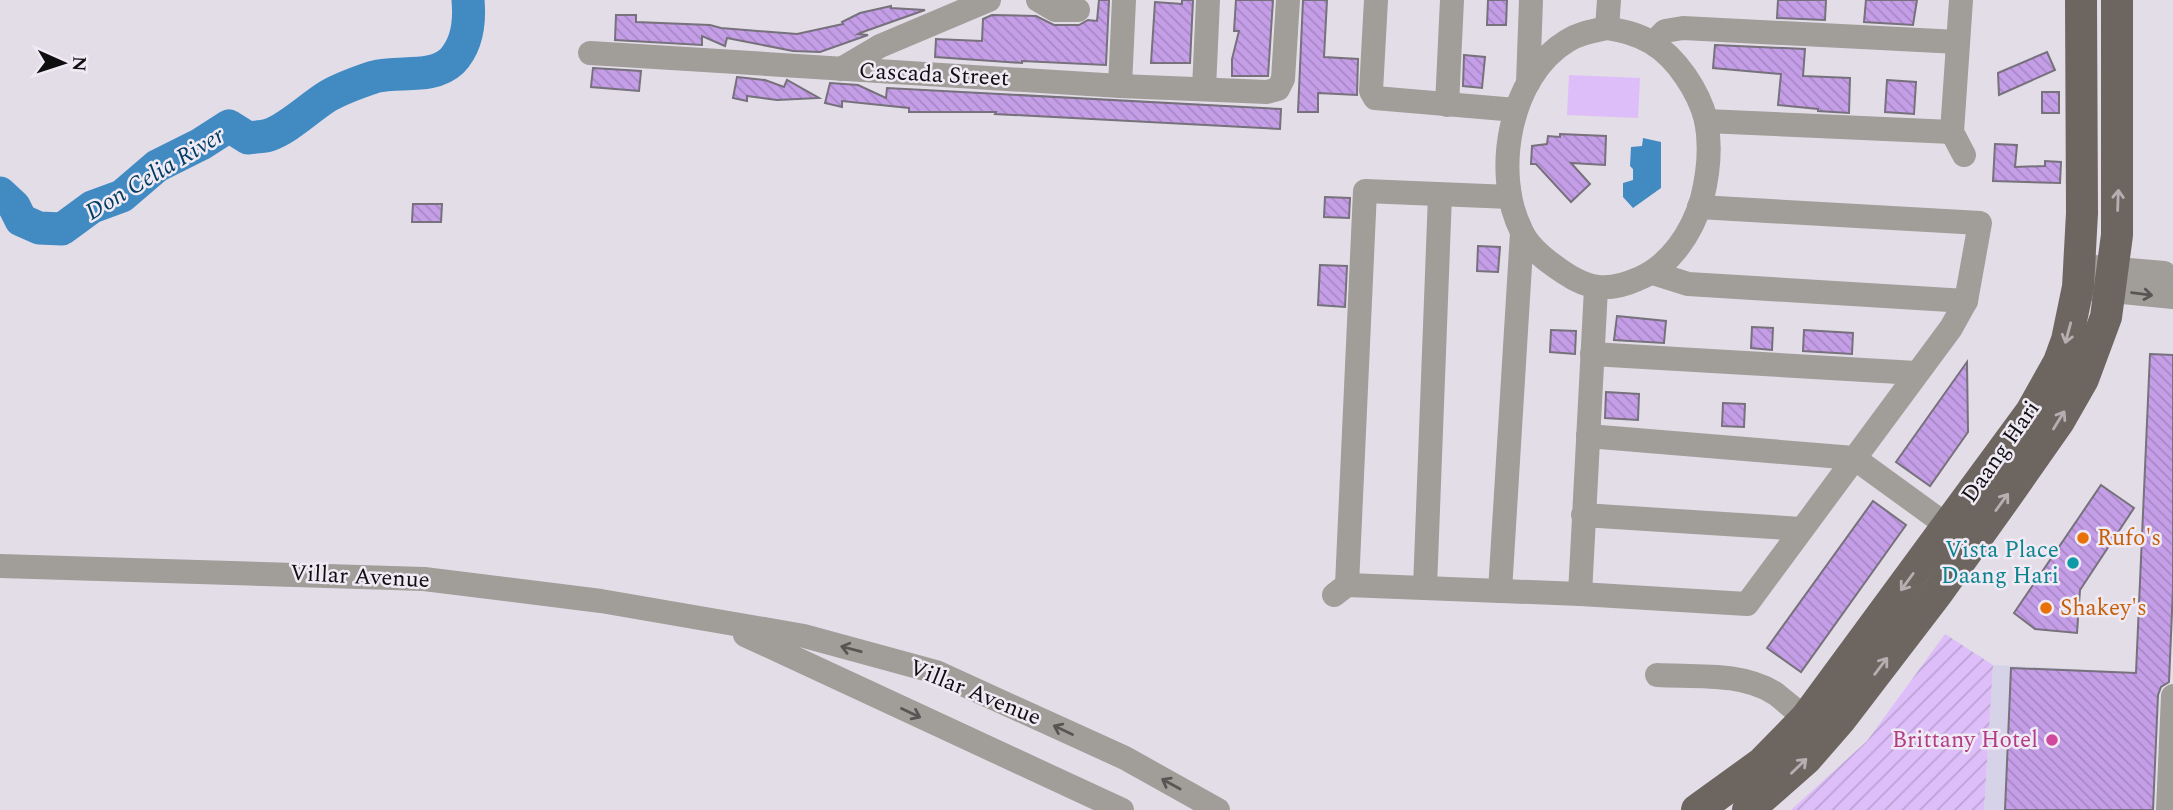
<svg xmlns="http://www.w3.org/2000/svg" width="2173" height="810" font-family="Spectral,serif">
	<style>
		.commercial { fill: #d6d3e8 }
		.garden { fill: url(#garden-furrows) }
		.pitch { fill: #ddbef9 }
		.water { fill: #428bc2 }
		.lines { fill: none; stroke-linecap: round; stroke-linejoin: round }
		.river { stroke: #428bc2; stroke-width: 33 }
		.building { fill: url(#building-back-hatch); stroke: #76717b; stroke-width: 2 }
		.minor { stroke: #a19d99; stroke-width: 24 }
		.major { stroke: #6d6660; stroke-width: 32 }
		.oneway { stroke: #b5afb2 }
		.oneway2 { stroke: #585655 }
		.food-dot { fill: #e8710a; stroke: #f0eaf5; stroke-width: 2.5 }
		.culture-dot { fill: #0f9aa8; stroke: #f0eaf5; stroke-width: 2.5 }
		.hotel-dot { fill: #d1479c; stroke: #f0eaf5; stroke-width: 2.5 }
		.labels { text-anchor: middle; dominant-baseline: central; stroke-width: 5; stroke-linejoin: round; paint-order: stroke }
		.street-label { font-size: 23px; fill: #0f0e11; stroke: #f0eaf5 }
		.food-label { font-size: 23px; fill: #c56008; stroke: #f0eaf5; text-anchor: start }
		.culture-label { font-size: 23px; fill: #0d838f; stroke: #f0eaf5; text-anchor: end }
		.hotel-label { font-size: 23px; fill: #b23c85; stroke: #f0eaf5; text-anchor: end }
		.water-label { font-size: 24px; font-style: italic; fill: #003d61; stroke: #f0eaf5 }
	</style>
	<defs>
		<pattern id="garden-furrows" width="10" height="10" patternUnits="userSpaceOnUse" patternTransform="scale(1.75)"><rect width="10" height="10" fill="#ddbef9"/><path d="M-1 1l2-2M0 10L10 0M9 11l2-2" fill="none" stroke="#bca2d4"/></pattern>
		<pattern id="building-back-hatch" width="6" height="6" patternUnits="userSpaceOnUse" patternTransform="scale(1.75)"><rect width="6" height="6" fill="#c59ee8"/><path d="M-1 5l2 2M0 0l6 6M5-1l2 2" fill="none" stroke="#a887c6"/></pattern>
	</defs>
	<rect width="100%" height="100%" fill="#e3dde8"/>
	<path class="commercial" d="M 1993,665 L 2118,671 L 2112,810 L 1984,810 Z"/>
	<path class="garden" d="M 1945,634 L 1993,665 L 1984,810 L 1791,810 L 1867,741 Z"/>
	<path class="pitch" d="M 1569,75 L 1640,78 L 1638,118 L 1567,115 Z"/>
	<path class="water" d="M 1643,138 L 1661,142 L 1661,188 L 1633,208 L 1623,197 L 1623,183 L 1633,180 L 1633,169 L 1630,166 L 1631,147 L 1642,146 Z"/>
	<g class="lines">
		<path class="river" d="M 0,193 L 14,206 L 21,220 L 39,228 L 62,229 L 92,207 L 122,196 L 157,166 L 201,144 L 229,126 L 248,138 C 254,137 263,137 269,135 C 289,128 310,107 328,96 C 342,88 359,82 374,77 C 398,70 432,80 452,61 C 468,44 470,22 468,0"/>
	</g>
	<g class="building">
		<path d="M 1099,0 L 1109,0 L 1106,65 L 1022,61 L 1022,63 L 935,57 L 936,39 L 982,41 L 983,19 L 992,15 L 1036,16 L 1054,25 L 1079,25 L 1088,20 L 1097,21 Z"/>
		<path d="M 1182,0 L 1193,0 L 1190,63 L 1151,63 L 1155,2 L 1182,4 Z"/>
		<path d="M 1236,0 L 1273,0 L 1268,76 L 1232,76 L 1232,59 L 1239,31 L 1234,31 Z"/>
		<path d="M 1303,0 L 1327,0 L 1324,57 L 1358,59 L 1357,95 L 1318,93 L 1318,112 L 1298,112 Z"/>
		<path d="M 1488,0 L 1507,0 L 1506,25 L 1487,25 Z"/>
		<path d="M 1778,0 L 1826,0 L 1825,20 L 1777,18 Z"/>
		<path d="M 1866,0 L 1917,0 L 1913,25 L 1864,22 Z"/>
		<path d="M 891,6 L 891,8 L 925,10 L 860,33 L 858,34 L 868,35 L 820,52 L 793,51 L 727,38 L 725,46 L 702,36 L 702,45 L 615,40 L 616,15 L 636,15 L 636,22 L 710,25 L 721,28 L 797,34 L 843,24 L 842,22 L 860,13 Z"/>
		<path d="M 1715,45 L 1805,49 L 1803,76 L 1850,78 L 1849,113 L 1818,111 L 1818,109 L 1778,105 L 1781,74 L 1713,68 Z"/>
		<path d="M 2047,52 L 2055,70 L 1999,95 L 1998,73 Z"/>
		<path d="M 1464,55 L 1485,57 L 1482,88 L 1463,86 Z"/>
		<path d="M 593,68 L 641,71 L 639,91 L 591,87 Z"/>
		<path d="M 737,77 L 765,80 L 784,87 L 787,80 L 819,98 L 777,100 L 747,96 L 747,101 L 733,98 Z"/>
		<path d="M 1887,80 L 1916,82 L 1914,114 L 1885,112 Z"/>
		<path d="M 830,83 L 858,85 L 886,98 L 887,88 L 1281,109 L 1280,129 L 995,114 L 996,112 L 909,112 L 909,108 L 842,101 L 842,107 L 825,103 Z"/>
		<rect x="2042" y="92" width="17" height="21"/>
		<path d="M 1560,134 L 1606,136 L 1605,165 L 1571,163 L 1590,184 L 1571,202 L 1536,164 L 1531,164 L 1532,146 L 1547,144 L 1548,136 L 1560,137 Z"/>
		<path d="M 1995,144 L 2017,145 L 2015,167 L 2045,166 L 2045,161 L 2061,162 L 2060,183 L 1993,181 Z"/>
		<path d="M 1325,197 L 1350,198 L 1349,218 L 1324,217 Z"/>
		<path d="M 413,204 L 442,204 L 441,222 L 412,222 Z"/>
		<path d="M 1478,246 L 1500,247 L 1498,272 L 1477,271 Z"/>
		<path d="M 1320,265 L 1347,266 L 1345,307 L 1318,305 Z"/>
		<path d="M 1617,316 L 1666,321 L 1664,343 L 1614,340 Z"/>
		<path d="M 1752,327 L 1773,328 L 1772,350 L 1751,348 Z"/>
		<path d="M 1551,330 L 1576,331 L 1575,354 L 1550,352 Z"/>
		<path d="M 1804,330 L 1853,333 L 1852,354 L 1803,351 Z"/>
		<path d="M 2150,354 L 2173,355 L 2173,588 L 2169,682 L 2161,687 L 2158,695 L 2153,810 L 2005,810 L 2011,668 L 2136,673 Z"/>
		<path d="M 1967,362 L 1968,432 L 1930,486 L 1896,462 Z"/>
		<path d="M 1606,392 L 1639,394 L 1638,420 L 1605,418 Z"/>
		<path d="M 1723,403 L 1745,404 L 1744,427 L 1722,426 Z"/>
		<path d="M 2101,485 L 2134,508 L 2080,590 L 2077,633 L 2035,629 L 2014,613 Z"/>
		<path d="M 1873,501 L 1906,525 L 1801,672 L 1767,648 Z"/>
	</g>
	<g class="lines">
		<g class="minor">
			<path d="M 1038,0 L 1055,10 L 1078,10"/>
			<path d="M 1376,0 L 1371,91 L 1375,98 L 1516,110"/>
			<path d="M 1961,0 L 1952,132 L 1964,155"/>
			<path d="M 1607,28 C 1623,31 1638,34 1652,43 C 1677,58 1699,92 1706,120 C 1711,145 1708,175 1702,199 C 1692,233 1670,266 1638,279 C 1609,292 1589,290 1563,272 C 1548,262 1530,249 1522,232 C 1492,174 1509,76 1567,41 C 1580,33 1593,31 1607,28 Z"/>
			<path d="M 1607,28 L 1609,0"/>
			<path d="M 1653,43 L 1665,31 L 1683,28 L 1958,42"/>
			<path d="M 590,53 L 1120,86 L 1267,92 L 1278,89 L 1283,79 L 1288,0"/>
			<path d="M 841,69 L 880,46 L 989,0"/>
			<path d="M 1528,83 L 1531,0"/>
			<path d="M 1120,86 L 1124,0"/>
			<path d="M 1204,89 L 1208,0"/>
			<path d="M 1447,105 L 1452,0"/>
			<path d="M 1706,121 L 1952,132"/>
			<path d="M 2094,267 L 2164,273 L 2173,283"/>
			<path d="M 1653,273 L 1688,284 L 1966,301"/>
			<path d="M 2092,289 L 2173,297"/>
			<path d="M 1592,354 L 1916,373"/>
			<path d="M 1588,436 L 1854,458 L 1960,535"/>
			<path d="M 1583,515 L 1802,529"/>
			<path d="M 0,566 L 424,579 L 601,601 L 804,636 L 936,672 L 1125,758 L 1218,810"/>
			<path d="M 1347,585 L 1365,191 L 1510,197"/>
			<path d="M 1425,588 L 1440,195"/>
			<path d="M 1500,591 L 1522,233"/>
			<path d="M 1580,594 L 1596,288"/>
			<path d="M 1334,595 L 1347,585 L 1580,594 L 1747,604 L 1951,328 L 1966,301 L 1980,223 L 1699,207"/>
			<path d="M 745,635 L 1122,810"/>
			<path d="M 1657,675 C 1695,677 1743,672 1776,694 C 1786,702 1796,711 1806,718"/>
			<path d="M 2168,810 L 2173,696"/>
		</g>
		<g class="major">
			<path d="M 1697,810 L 1762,763 L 1806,718 L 2031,412 L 2059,362 L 2067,340 L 2078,287 L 2082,213 L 2081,0"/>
			<path d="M 1748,810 L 1806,759 L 1840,720 L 1938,592 L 2008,494 L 2059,421 L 2083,379 L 2106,317 L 2117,235 L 2117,0"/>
		</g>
	</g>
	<defs><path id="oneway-shaft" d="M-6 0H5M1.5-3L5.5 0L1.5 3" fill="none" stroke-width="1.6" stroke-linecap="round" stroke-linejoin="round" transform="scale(1.75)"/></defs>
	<g class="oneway">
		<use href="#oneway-shaft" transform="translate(2118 200) rotate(-88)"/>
		<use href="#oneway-shaft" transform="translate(2068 333) rotate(105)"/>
		<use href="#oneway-shaft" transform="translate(2059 420) rotate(-58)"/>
		<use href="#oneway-shaft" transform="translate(2002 502) rotate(-54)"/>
		<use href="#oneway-shaft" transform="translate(1907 582) rotate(126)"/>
		<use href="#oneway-shaft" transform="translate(1881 666) rotate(-53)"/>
		<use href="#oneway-shaft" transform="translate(1799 766) rotate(-44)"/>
	</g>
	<g class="oneway2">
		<use href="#oneway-shaft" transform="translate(2142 294) rotate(7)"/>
		<use href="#oneway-shaft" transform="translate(851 649) rotate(-165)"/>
		<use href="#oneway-shaft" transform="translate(911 713) rotate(25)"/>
		<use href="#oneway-shaft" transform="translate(1063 730) rotate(-155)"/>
		<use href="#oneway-shaft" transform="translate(1171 784) rotate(-151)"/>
	</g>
	<g class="food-dot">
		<circle cx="2083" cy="538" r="7"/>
		<circle cx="2046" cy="608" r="7"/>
	</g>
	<circle class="culture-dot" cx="2073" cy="563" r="7"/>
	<circle class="hotel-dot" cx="2052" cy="740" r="7"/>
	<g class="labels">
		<g class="street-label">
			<text transform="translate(934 75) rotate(3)">Cascada Street</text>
			<text transform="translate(2001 452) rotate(-55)">Daang Hari</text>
			<text transform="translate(360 577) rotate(3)">Villar Avenue</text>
			<text transform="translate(975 693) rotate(22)">Villar Avenue</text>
		</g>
		<g class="food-label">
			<text x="2097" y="538">Rufo's</text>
			<text x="2060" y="608">Shakey's</text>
		</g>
		<g class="culture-label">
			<text x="2059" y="550">Vista Place<tspan x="2059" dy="26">Daang Hari</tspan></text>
		</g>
		<g class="hotel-label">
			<text x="2038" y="740">Brittany Hotel</text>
		</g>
		<g class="water-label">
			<text transform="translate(155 174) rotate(-31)">Don Celia River</text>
		</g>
	</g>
	<g transform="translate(63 63) rotate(93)" stroke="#f0eaf5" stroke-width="5" paint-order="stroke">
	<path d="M0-5L12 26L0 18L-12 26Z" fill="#0f0e11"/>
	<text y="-10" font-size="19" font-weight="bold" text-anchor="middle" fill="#0f0e11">N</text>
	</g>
</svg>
